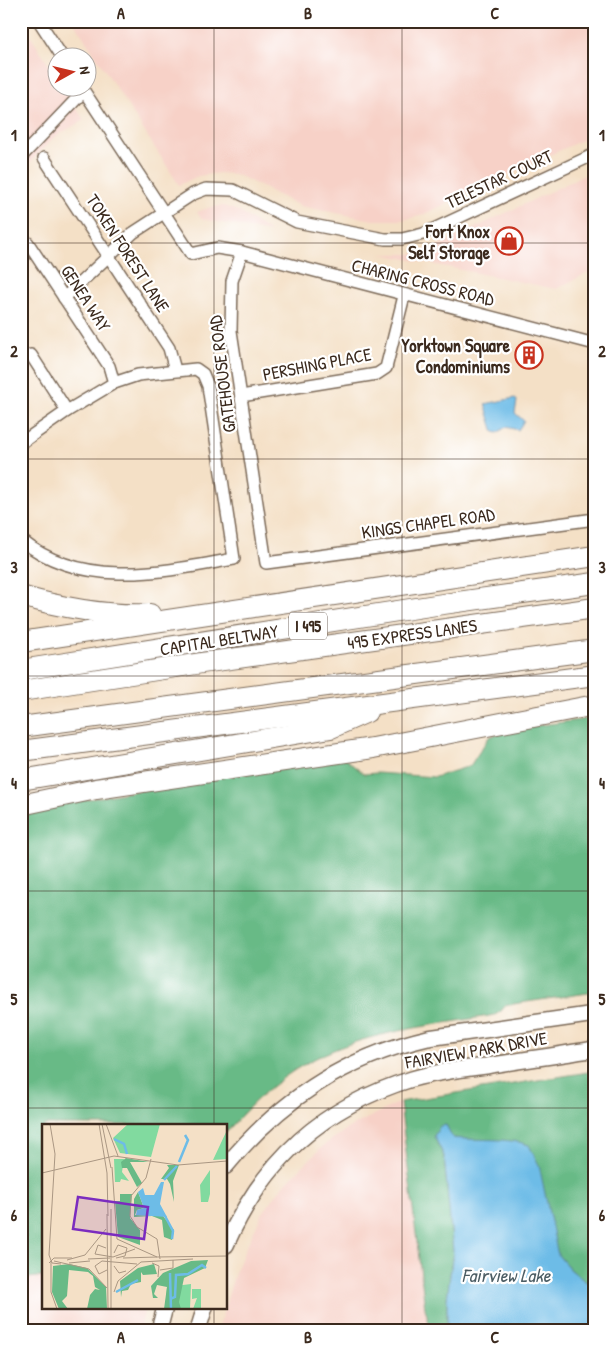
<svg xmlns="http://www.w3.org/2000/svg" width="616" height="1351" font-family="'Patrick Hand',sans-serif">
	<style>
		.built { fill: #f7d1c7 }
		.forest { fill: #68ba86; stroke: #527252 }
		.water { fill: #6dbce7; stroke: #547382 }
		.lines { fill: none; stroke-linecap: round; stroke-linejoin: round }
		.minor-casing { stroke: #7c6a59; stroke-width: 14 }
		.secondary-casing { stroke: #7c6a59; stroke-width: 18 }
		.motorway-casing { stroke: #7c6a59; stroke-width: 22 }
		.minor { stroke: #fff; stroke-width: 11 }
		.secondary { stroke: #fff; stroke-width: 15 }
		.motorway { stroke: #fff; stroke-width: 20 }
		.grid { fill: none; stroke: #3b2a1e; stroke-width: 1; stroke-opacity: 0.55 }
		.labels { text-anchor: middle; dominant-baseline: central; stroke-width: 4.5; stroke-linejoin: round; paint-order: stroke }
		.shield { fill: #fff; stroke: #766a62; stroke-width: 1 }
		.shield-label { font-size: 16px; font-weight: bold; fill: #3b2a1e }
		.street-label { font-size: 18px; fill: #3b2a1e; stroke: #fff }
		.poi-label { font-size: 18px; font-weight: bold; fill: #3b2a1e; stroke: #fff; text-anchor: end }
		.water-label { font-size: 19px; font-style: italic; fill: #4c5d64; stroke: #fff }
		.inset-river { fill: none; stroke: #6dbce7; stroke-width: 2.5 }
		.inset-road { fill: none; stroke: #aa9783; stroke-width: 1 }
		.view { fill: #7b2cbf; fill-opacity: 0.15; stroke: #7b2cbf; stroke-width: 2.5 }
		.inset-edge { fill: none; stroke: #3b2a1e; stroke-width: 2.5 }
		.neatline { fill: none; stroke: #3b2a1e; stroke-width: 2 }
		.grid-label { font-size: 16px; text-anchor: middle; font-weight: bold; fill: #3b2a1e }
	</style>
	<rect width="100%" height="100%" fill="#fff"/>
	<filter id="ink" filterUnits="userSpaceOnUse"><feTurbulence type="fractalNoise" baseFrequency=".02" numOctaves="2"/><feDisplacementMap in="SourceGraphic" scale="10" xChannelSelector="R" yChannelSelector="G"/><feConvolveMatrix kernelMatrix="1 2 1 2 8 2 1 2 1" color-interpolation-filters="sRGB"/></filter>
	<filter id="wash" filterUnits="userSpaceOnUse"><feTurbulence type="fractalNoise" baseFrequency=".0096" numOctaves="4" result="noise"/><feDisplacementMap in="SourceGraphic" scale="20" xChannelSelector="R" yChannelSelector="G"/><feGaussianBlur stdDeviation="1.12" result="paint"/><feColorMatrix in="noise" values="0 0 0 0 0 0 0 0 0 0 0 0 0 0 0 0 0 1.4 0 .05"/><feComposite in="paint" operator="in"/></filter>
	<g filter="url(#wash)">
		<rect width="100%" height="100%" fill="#f4e0c6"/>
		<g class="built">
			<path d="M 21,21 L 57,78 L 58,88 L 64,88 L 84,120 L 54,137 L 21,172 Z"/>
			<path d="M 73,21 L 595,21 L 595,134 L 420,216 L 402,220 L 373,220 L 300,206 L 242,177 L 231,174 L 219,173 L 198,176 L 179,185 Z"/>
			<path d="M 595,170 L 595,269 L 556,289 L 382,254 L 410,254 L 433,248 Z"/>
			<path d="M 224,206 L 238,211 L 271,232 L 202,219 L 197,212 L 211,207 Z"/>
			<path d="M 400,1102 L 425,1308 L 431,1330 L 218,1330 L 235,1273 L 247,1245 L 262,1214 L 282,1187 L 324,1145 L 350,1127 Z"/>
			<path d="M 44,1276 L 44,1307 L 145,1307 L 140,1330 L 21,1330 L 21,1279 Z"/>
		</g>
		<g class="forest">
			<path d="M 595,718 L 595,992 L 506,1005 L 501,1011 L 495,1015 C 380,1034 306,1036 226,1133 L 226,1125 L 44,1125 L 44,1276 L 21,1279 L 21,818 L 38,808 L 340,755 L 364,774 L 377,773 L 435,777 L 470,766 L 489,737 L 511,729 Z"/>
			<path d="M 595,1071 L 595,1281 L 586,1283 L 570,1269 L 558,1255 L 552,1235 L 482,1141 L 452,1138 L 446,1125 L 434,1136 L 444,1156 L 453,1251 L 447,1299 L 447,1330 L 431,1330 L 425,1308 L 400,1102 Z"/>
		</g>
		<g class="water">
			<path d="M 515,398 L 517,401 L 515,413 L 524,421 L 518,430 L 506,427 L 497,433 L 494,432 L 485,404 Z"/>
			<path d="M 446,1125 L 453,1138 C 477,1141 508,1137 529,1145 L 539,1165 L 558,1255 L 570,1269 L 586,1282 L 595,1281 L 595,1330 L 447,1330 L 447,1299 L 453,1251 L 444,1156 L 434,1136 L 440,1126 Z"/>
		</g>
	</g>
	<g filter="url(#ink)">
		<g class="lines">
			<g class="minor-casing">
				<g id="minor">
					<path d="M 39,21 L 63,58"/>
					<path d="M 82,88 L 191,254 L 217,248 L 242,252 L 595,344"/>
					<path d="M 21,157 L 84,91"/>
					<path d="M 44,158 L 169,348 L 175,370"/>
					<path d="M 21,237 L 28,243 L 109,366 L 114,383"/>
					<path d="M 242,252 L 232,281 L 231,331 L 266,563 L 595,519"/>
					<path d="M 64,298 L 133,233 L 193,194 L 206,189 L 233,190 L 297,222 L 385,239 L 402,239 L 423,234 L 595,154"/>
					<path d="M 31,355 L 67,411"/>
					<path d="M 241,396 L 377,374 L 386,368 L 404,296"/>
					<path d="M 21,443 L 67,411 L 114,383 L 138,375 L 196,369 L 203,374 L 208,386 L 234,559 C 163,572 83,590 21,540"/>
				</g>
			</g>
			<g class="secondary-casing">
				<g id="secondary">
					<path d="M 226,1166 C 280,1100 345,1057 428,1038 L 595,1014"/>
					<path d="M 226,1245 C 263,1161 323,1106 412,1079 C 436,1072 461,1069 486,1066 C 522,1060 559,1055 595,1049"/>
					<path d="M 159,1330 L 165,1307"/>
					<path d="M 198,1330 L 205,1307"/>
				</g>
			</g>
			<g class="motorway-casing">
				<g id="motorway">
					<path d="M 21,596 C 63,608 106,616 150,614"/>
					<path d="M 21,642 L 595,556"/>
					<path d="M 21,670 L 436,605 L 595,583"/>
					<path d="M 21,691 L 202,663 L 595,608"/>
					<path d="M 21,727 L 595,650"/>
					<path d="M 21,751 L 595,675"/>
					<path d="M 21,780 L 331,728 L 367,712"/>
					<path d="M 21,805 L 96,789 L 373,748 L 595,705"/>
				</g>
			</g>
			<use href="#minor" class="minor"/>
			<use href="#secondary" class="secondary"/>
			<use href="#motorway" class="motorway"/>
		</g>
	</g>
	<path class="grid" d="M 214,21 L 214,1125M 402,21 L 402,1330M 21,243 L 595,243M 21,459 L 595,459M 21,676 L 595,676M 21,891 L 595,891M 21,1108 L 595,1108M 214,1307 L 214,1330"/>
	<defs>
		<g id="shop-ring" transform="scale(1.4375)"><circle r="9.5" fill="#fff" stroke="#c8321e" stroke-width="1.5"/><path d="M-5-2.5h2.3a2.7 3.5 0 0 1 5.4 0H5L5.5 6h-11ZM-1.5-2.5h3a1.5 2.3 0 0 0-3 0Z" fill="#c8321e"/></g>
		<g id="building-ring" transform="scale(1.4375)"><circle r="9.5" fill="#fff" stroke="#c8321e" stroke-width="1.5"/><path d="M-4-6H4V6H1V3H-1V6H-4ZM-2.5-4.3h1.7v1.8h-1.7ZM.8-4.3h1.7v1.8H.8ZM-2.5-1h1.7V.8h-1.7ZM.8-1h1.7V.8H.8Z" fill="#c8321e"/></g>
	</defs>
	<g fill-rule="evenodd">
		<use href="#shop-ring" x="509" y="241"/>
		<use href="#building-ring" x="529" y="355"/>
	</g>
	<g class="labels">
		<rect class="shield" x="289" y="612.5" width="38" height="27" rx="4"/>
		<g class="shield-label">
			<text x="308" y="626">I 495</text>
		</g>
		<g class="street-label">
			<text transform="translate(499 179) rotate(-25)">TELESTAR COURT</text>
			<text transform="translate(128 253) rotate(57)">TOKEN FOREST LANE</text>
			<text transform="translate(423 282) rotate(14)">CHARING CROSS ROAD</text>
			<text transform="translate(86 298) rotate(57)">GENEA WAY</text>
			<text transform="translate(317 364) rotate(-11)">PERSHING PLACE</text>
			<text transform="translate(222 374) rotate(-97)">GATEHOUSE ROAD</text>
			<text transform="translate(428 523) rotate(-8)">KINGS CHAPEL ROAD</text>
			<text transform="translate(412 634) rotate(-8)">495 EXPRESS LANES</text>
			<text transform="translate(219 640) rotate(-9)">CAPITAL BELTWAY</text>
			<text transform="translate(476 1050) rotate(-10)">FAIRVIEW PARK DRIVE</text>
		</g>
		<g class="poi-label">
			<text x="490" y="231">Fort Knox<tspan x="490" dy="21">Self Storage</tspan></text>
			<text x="510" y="345">Yorktown Square<tspan x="510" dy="21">Condominiums</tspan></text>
		</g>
		<g class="water-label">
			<text x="506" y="1275">Fairview Lake</text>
		</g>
	</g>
	<g transform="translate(42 1124)">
		<rect width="185" height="185" fill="#f4e0c6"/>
		<path d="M 86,0 L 118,0 L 109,33 L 78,29 L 71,14 ZM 185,6 L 185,35 L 171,36 ZM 72,35 L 82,35 L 80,48 L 87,57 L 79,55 L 78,58 L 73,58 ZM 168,46 L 168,70 L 166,78 L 159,78 L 158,61 ZM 149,160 L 148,185 L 123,185 L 125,163 ZM 150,165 L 159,165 L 159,185 L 151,185 L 155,174 L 150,175 Z" fill="#81da9f"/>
		<path d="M 84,34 L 107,38 L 88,38 L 100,59 L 95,63 L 85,44 L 80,44 L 79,38 ZM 125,41 L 137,41 L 131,57 L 132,78 L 128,60 L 125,55 L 119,55 L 127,44 ZM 96,68 L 102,84 L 95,86 L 93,91 L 121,92 L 132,106 L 130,116 L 122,113 L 120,96 L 110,92 L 92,93 L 92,75 ZM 78,70 L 90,70 L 88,94 L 98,106 L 98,121 L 76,113 L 73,77 L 78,77 ZM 166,136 L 163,144 L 142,154 L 137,178 L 139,185 L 122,185 L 125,163 L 115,161 L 112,170 L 116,174 L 111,174 L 109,162 L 121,149 L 149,137 ZM 27,140 L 45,144 L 64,163 L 65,185 L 45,185 L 48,171 L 53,165 L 58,166 L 53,163 L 51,152 L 46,148 L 27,146 L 25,172 L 20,177 L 26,185 L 17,185 L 10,168 L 11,142 ZM 112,140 L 115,150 L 101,151 L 99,148 L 99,158 L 89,160 L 86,166 L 80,167 L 79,173 L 78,157 L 96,144 Z" fill="#68ba86"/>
		<path d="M 119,58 L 122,58 L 118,80 L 125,93 L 94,91 L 95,86 L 102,84 L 96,68 L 101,64 L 103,71 L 112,71 Z" fill="#6dbce7"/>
		<path class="inset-river" d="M 72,15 L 82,20 L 85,30M 137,38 L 146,16 L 143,11M 122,56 L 135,42M 123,92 L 131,107 L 130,115M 128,149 L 129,185M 74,168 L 96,156M 128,175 L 133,173 L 134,151 L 146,150 L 160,141 L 164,144"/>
		<path class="inset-road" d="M 8,0 L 13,30 L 7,131 L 10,139 L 19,140M 57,0 L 65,49 L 66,92M 60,0 L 69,44M 64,0 L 76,32M 109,35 L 104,54 L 89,72 L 88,92 L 95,103 L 115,115 L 118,135M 70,43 L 75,115 L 115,133 L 185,132M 0,49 L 72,32 L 136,41 L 185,37M 69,85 L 69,185M 65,90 L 66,185M 64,124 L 56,121 L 53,130 L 71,133 L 93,125M 72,129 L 76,121 L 85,124 L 83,132 L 74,134M 81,134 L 115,133M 46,135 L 68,134M 25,136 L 43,131 L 64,105M 9,137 L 9,168 L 15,185M 12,137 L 47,145 L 65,164M 7,139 L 12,134 L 30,134M 27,139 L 48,137M 110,139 L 117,142 L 116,153M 72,142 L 77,149 L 84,147M 65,146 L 57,150 L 53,142 L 60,137 L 95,140M 118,146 L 131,144 L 131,136M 72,168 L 76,157 L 99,138 L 151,135"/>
		<path class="view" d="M 36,73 L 106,83 L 102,115 L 31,105 Z"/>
		<rect width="185" height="185" class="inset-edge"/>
	</g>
	<rect width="616" height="1351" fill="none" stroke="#fff" stroke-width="55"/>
	<g transform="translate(72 72) rotate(82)"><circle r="24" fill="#ffffff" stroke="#b1aaa5"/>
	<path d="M0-4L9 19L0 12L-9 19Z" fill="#c8321e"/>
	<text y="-8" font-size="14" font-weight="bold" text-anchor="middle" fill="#3b2a1e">N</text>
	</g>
	<rect x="28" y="28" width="560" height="1296" class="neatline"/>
	<g class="grid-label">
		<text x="121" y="19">A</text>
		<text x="308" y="19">B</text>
		<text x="495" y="19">C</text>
		<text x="14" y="141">1</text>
		<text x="602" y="141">1</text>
		<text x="14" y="357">2</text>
		<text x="602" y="357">2</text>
		<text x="14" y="573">3</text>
		<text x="602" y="573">3</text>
		<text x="14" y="789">4</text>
		<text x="602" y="789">4</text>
		<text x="14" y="1005">5</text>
		<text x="602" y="1005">5</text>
		<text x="14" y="1221">6</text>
		<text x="602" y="1221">6</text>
		<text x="121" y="1343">A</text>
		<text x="308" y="1343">B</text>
		<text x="495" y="1343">C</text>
	</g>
</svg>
